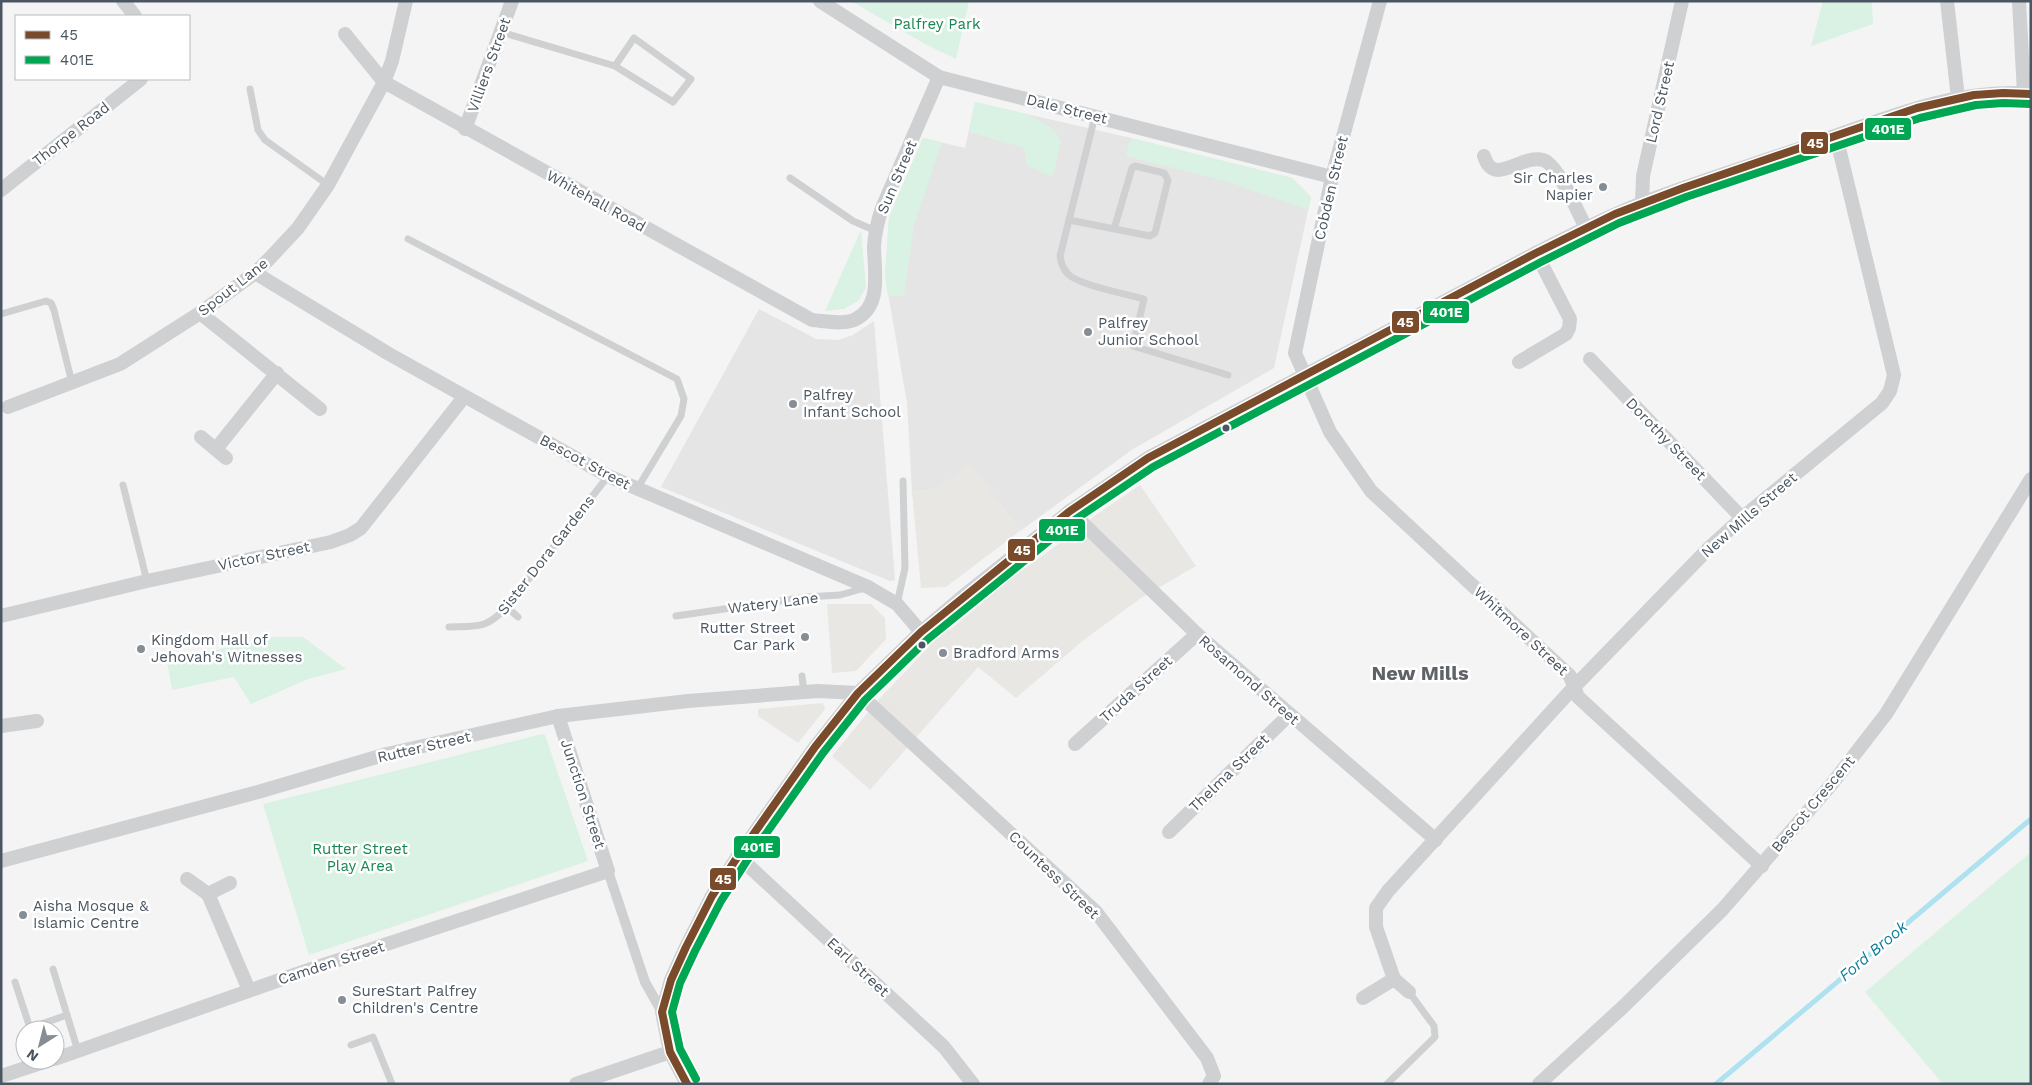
<svg xmlns="http://www.w3.org/2000/svg" width="2032" height="1085" font-family="'Work Sans',sans-serif">
	<style>
		.commercial { fill: #e8e7e3 }
		.education { fill: #e6e5e6 }
		.green { fill: #d9f2e3 }
		.lines { fill: none; stroke-linecap: round; stroke-linejoin: round }
		.stream { stroke: #aee2f0; stroke-width: 5 }
		.service { stroke: #ced0d2; stroke-width: 7 }
		.pedestrian { stroke: #ced0d2; stroke-width: 10 }
		.minor { stroke: #ced0d2; stroke-width: 14 }
		.bus-1-casing { stroke: #fff; stroke-width: 11 }
		.bus-2-casing { stroke: #fff; stroke-width: 11 }
		.bus-1 { stroke: #7a4b2a; stroke-width: 8 }
		.bus-2 { stroke: #00a651; stroke-width: 8 }
		.poi-dot { fill: #868d94; stroke: #fff; stroke-width: 2 }
		.bus-dot { fill: #4a5661; stroke: #fff; stroke-width: 2 }
		.labels { text-anchor: middle; dominant-baseline: central; stroke-width: 5; stroke-linejoin: round; paint-order: stroke }
		.park-label { font-size: 15px; fill: #17864f; stroke: #fff }
		.street-label { font-size: 15px; fill: #4a5661; stroke: #fff }
		.poi-label { font-size: 15px; fill: #4a5661; stroke: #fff; text-anchor: start }
		.water-label { font-size: 16px; font-style: italic; fill: #0c7c9b; stroke: #fff }
		.district-label { font-size: 20px; font-weight: bold; fill: #5f6368; stroke: #fff }
		.line-badge { stroke: #fff; stroke-width: 2 }
		.badge-label { font-size: 14px; text-anchor: middle; font-weight: bold; fill: #fff }
	</style>
	<rect width="100%" height="100%" fill="#f4f4f4"/>
	<g class="commercial">
		<path d="M 970,462 L 1020,531 L 946,587 L 921,588 L 912,492 L 936,489 Z"/>
		<path d="M 1140,485 L 1196,566 L 1141,598 L 1085,639 L 1016,698 L 978,667 L 870,790 L 832,756 L 880,698 L 943,632 L 951,629 L 1009,580 L 1071,535 L 1093,517 Z"/>
		<path d="M 827,604 L 871,604 L 885,618 L 886,639 L 856,671 L 832,673 Z"/>
		<path d="M 823,703 L 825,709 L 798,743 L 758,716 L 758,709 Z"/>
	</g>
	<g class="education">
		<path d="M 975,102 L 1131,138 L 1292,178 L 1311,197 L 1274,368 L 1133,449 L 1020,531 L 970,463 L 936,489 L 912,492 L 907,403 L 885,276 L 889,217 L 923,138 L 965,148 Z"/>
		<path d="M 759,309 L 816,339 L 838,340 L 853,335 L 874,321 L 895,580 L 890,581 L 661,487 Z"/>
	</g>
	<g class="green">
		<path d="M 851,1 L 969,1 L 956,59 L 925,44 Z"/>
		<path d="M 1823,1 L 1872,1 L 1873,24 L 1811,46 Z"/>
		<path d="M 975,102 C 1005,110 1045,112 1061,141 L 1053,177 L 1027,166 L 1024,148 L 969,132 Z"/>
		<path d="M 923,138 L 942,142 L 914,225 L 904,296 L 888,296 L 885,276 L 889,217 Z"/>
		<path d="M 1131,138 L 1292,178 L 1311,197 L 1308,210 L 1229,182 L 1126,156 Z"/>
		<path d="M 861,230 L 866,288 L 858,301 L 844,309 L 825,311 Z"/>
		<path d="M 272,637 L 303,637 L 346,669 L 308,679 L 251,704 L 234,677 L 172,690 L 167,661 Z"/>
		<path d="M 542,734 L 545,735 L 588,861 L 309,955 L 263,804 Z"/>
		<path d="M 2031,852 L 2031,1084 L 1943,1084 L 1865,992 Z"/>
	</g>
	<g class="lines">
		<path class="stream" d="M 1716,1084 L 2031,819"/>
		<g class="service">
			<path d="M 501,32 L 615,66 L 673,102 L 691,79 L 634,38 L 615,66"/>
			<path d="M 250,89 L 258,130 L 265,140 L 328,185"/>
			<path d="M 1095,116 L 1060,256 C 1061,263 1063,269 1068,274 C 1078,285 1127,294 1144,299 L 1133,346 L 1228,375"/>
			<path d="M 790,178 L 853,221 L 876,231"/>
			<path d="M 1069,220 L 1150,236 L 1155,233 L 1168,180 L 1164,173 L 1135,166 L 1132,168 L 1114,229"/>
			<path d="M 408,239 L 677,379 L 684,399 L 681,416 L 637,489"/>
			<path d="M 1,314 L 46,301 L 51,303 L 54,310 L 72,383"/>
			<path d="M 123,485 L 147,581"/>
			<path d="M 897,604 L 905,568 L 903,481"/>
			<path d="M 507,607 L 518,617"/>
			<path d="M 676,616 L 807,597 L 840,595 L 865,588"/>
			<path d="M 449,627 C 478,626 486,629 507,607 L 608,476"/>
			<path d="M 802,676 L 804,692"/>
			<path d="M 53,969 L 78,1051"/>
			<path d="M 15,982 L 30,1028 L 67,1015"/>
			<path d="M 351,1045 L 373,1037 L 392,1084"/>
			<path d="M 1387,1084 L 1435,1037 L 1434,1026 L 1409,992"/>
		</g>
		<path class="pedestrian" d="M 608,871 L 645,982 L 662,1012"/>
		<g class="minor">
			<path d="M 123,1 L 135,16"/>
			<path d="M 820,1 L 939,77 L 1332,177"/>
			<path d="M 1380,1 L 1332,177 L 1295,353 L 1330,432 L 1371,491 L 1570,676 L 1578,697 L 1762,866"/>
			<path d="M 1947,1 L 1958,98"/>
			<path d="M 2019,1 L 2024,93"/>
			<path d="M 345,34 L 384,82 L 812,320 C 825,321 841,325 854,320 C 883,307 874,271 874,246 C 875,233 878,220 882,208 L 939,77"/>
			<path d="M 465,129 L 512,1"/>
			<path d="M 1484,156 C 1494,188 1520,154 1543,160 C 1558,164 1578,213 1586,228"/>
			<path d="M 1,190 L 141,79"/>
			<path d="M 1642,203 L 1643,176 L 1682,1"/>
			<path d="M 255,273 L 389,354 L 608,476 L 868,587 L 897,604 L 921,632"/>
			<path d="M 200,313 L 320,409"/>
			<path d="M 1590,359 L 1742,518"/>
			<path d="M 1519,362 L 1566,334 L 1569,328 L 1570,319 L 1536,253"/>
			<path d="M 8,407 L 120,364 L 200,313 L 255,273 L 271,257 L 298,228 L 328,185 L 384,82 L 392,61 L 406,1"/>
			<path d="M 201,437 L 226,458"/>
			<path d="M 216,449 L 277,373"/>
			<path d="M 1070,511 L 1197,634 L 1436,840"/>
			<path d="M 1,616 L 147,581 L 331,542 L 350,535 L 361,528 L 464,397"/>
			<path d="M 1,726 L 37,721"/>
			<path d="M 1075,744 L 1197,634"/>
			<path d="M 1169,832 L 1289,715"/>
			<path d="M 738,856 L 944,1047 L 973,1084"/>
			<path d="M 1,861 L 258,792 L 387,754 L 558,716 L 688,701 L 818,691 L 858,693 L 1096,912 L 1207,1058 L 1214,1076 L 1209,1084"/>
			<path d="M 187,879 L 208,894 L 230,883"/>
			<path d="M 208,894 L 249,990"/>
			<path d="M 1409,992 L 1394,979 L 1376,927 L 1376,908 L 1388,891 L 1574,687 L 1709,548 L 1742,518 L 1882,403 L 1890,391 L 1894,375 L 1836,136"/>
			<path d="M 1363,998 L 1394,979"/>
			<path d="M 55,1059 L 311,969 L 608,871 L 558,716"/>
			<path d="M 1,1076 L 50,1060"/>
			<path d="M 576,1084 L 670,1052"/>
			<path d="M 687,1084 L 670,1052 L 662,1012 L 671,980 L 686,947 L 712,896 L 738,856 L 815,747 L 858,693 L 921,632 L 961,598 L 1070,511 L 1148,458 L 1536,253 C 1571,235 1606,217 1642,203 C 1696,182 1752,165 1807,146 C 1876,122 1957,86 2031,94"/>
			<path d="M 1539,1084 L 1624,1006 L 1722,910 L 1831,785 L 1886,714 L 2031,479"/>
		</g>
		<g class="bus-1-casing">
			<path id="bus-1" d="M 687,1084 L 670,1052 L 662,1012 L 671,980 L 686,947 L 712,896 L 738,856 L 815,747 L 858,693 L 921,632 L 1070,511 L 1148,458 L 1536,253 L 1615,214 L 1683,188 L 1917,108 L 1974,95 L 2003,93 L 2031,94"/>
		</g>
		<g class="bus-2-casing">
			<path id="bus-2" d="M 696,1079 L 680,1049 L 672,1012 L 680,983 L 695,951 L 721,901 L 746,862 L 823,753 L 865,700 L 928,639 L 1076,519 L 1153,467 L 1541,262 L 1619,223 L 1686,197 L 1920,118 L 1976,105 L 2003,103 L 2031,104"/>
		</g>
		<use href="#bus-1" class="bus-1"/>
		<use href="#bus-2" class="bus-2"/>
	</g>
	<g class="poi-dot">
		<circle cx="1603" cy="187" r="5"/>
		<circle cx="1088" cy="332" r="5"/>
		<circle cx="793" cy="404" r="5"/>
		<circle cx="805" cy="637" r="5"/>
		<circle cx="141" cy="649" r="5"/>
		<circle cx="943" cy="653" r="5"/>
		<circle cx="23" cy="915" r="5"/>
		<circle cx="342" cy="1000" r="5"/>
	</g>
	<g class="bus-dot">
		<circle cx="1226" cy="428" r="4.5"/>
		<circle cx="922" cy="645" r="4.5"/>
	</g>
	<g class="labels">
		<g class="park-label">
			<text x="937" y="24">Palfrey Park</text>
			<text x="360" y="849">Rutter Street<tspan x="360" dy="17">Play Area</tspan></text>
		</g>
		<g class="street-label">
			<text transform="translate(489 65) rotate(-70)">Villiers Street</text>
			<text transform="translate(1660 102) rotate(-77)">Lord Street</text>
			<text transform="translate(1067 109) rotate(14)">Dale Street</text>
			<text transform="translate(71 134) rotate(-38)">Thorpe Road</text>
			<text transform="translate(897 177) rotate(-67)">Sun Street</text>
			<text transform="translate(1331 188) rotate(-77)">Cobden Street</text>
			<text transform="translate(596 201) rotate(29)">Whitehall Road</text>
			<text transform="translate(233 287) rotate(-38)">Spout Lane</text>
			<text transform="translate(1666 439) rotate(46)">Dorothy Street</text>
			<text transform="translate(585 462) rotate(28)">Bescot Street</text>
			<text transform="translate(1749 515) rotate(-41)">New Mills Street</text>
			<text transform="translate(546 555) rotate(-52)">Sister Dora Gardens</text>
			<text transform="translate(264 556) rotate(-12)">Victor Street</text>
			<text transform="translate(773 603) rotate(-7)">Watery Lane</text>
			<text transform="translate(1521 631) rotate(43)">Whitmore Street</text>
			<text transform="translate(1249 680) rotate(41)">Rosamond Street</text>
			<text transform="translate(1136 689) rotate(-42)">Truda Street</text>
			<text transform="translate(424 747) rotate(-13)">Rutter Street</text>
			<text transform="translate(1229 773) rotate(-44)">Thelma Street</text>
			<text transform="translate(583 794) rotate(72)">Junction Street</text>
			<text transform="translate(1813 804) rotate(-50)">Bescot Crescent</text>
			<text transform="translate(1054 875) rotate(44)">Countess Street</text>
			<text transform="translate(331 963) rotate(-18)">Camden Street</text>
			<text transform="translate(858 967) rotate(43)">Earl Street</text>
		</g>
		<g class="poi-label">
			<text x="1593" y="178" text-anchor="end">Sir Charles<tspan x="1593" dy="17">Napier</tspan></text>
			<text x="1098" y="323">Palfrey<tspan x="1098" dy="17">Junior School</tspan></text>
			<text x="803" y="395">Palfrey<tspan x="803" dy="17">Infant School</tspan></text>
			<text x="795" y="628" text-anchor="end">Rutter Street<tspan x="795" dy="17">Car Park</tspan></text>
			<text x="151" y="640">Kingdom Hall of<tspan x="151" dy="17">Jehovah's Witnesses</tspan></text>
			<text x="953" y="653">Bradford Arms</text>
			<text x="33" y="906">Aisha Mosque &amp;<tspan x="33" dy="17">Islamic Centre</tspan></text>
			<text x="352" y="991">SureStart Palfrey<tspan x="352" dy="17">Children's Centre</tspan></text>
		</g>
		<g class="water-label">
			<text transform="translate(1873 951) rotate(-40)">Ford Brook</text>
		</g>
		<g class="district-label">
			<text x="1420" y="673">New Mills</text>
		</g>
	</g>
	<g class="line-badge">
		<rect x="1864" y="117" width="48" height="24" rx="5" fill="#00a651"/>
		<rect x="1800" y="131" width="29" height="24" rx="5" fill="#7a4b2a"/>
		<rect x="1422" y="300" width="48" height="24" rx="5" fill="#00a651"/>
		<rect x="1391" y="310" width="29" height="24" rx="5" fill="#7a4b2a"/>
		<rect x="1038" y="518" width="48" height="24" rx="5" fill="#00a651"/>
		<rect x="1007" y="538" width="29" height="24" rx="5" fill="#7a4b2a"/>
		<rect x="733" y="835" width="48" height="24" rx="5" fill="#00a651"/>
		<rect x="709" y="867" width="28" height="24" rx="5" fill="#7a4b2a"/>
	</g>
	<g class="badge-label">
		<text x="1888" y="134">401E</text>
		<text x="1815" y="148">45</text>
		<text x="1446" y="317">401E</text>
		<text x="1405" y="327">45</text>
		<text x="1062" y="535">401E</text>
		<text x="1022" y="555">45</text>
		<text x="757" y="852">401E</text>
		<text x="723" y="884">45</text>
	</g>
	<rect width="2032" height="1085" fill="none" stroke="#4a5661" stroke-width="5"/>
	<rect x="15" y="15" width="175" height="65" fill="#ffffff" stroke="#b7bbc0"/>
	<rect x="25" y="31" width="25" height="8" fill="#7a4b2a" stroke="#b7bbc0"/>
	<text x="60" y="40" font-size="15" fill="#4a5661">45</text>
	<rect x="25" y="56" width="25" height="8" fill="#00a651" stroke="#b7bbc0"/>
	<text x="60" y="65" font-size="15" fill="#4a5661">401E</text>
	<g transform="translate(40 1045) rotate(216)"><circle r="24" fill="#ffffff" stroke="#b7bbc0"/>
	<path d="M0-4L9 19L0 12L-9 19Z" fill="#868d94"/>
	<text y="-8" font-size="14" font-weight="bold" text-anchor="middle" fill="#4a5661">N</text>
	</g>
</svg>
